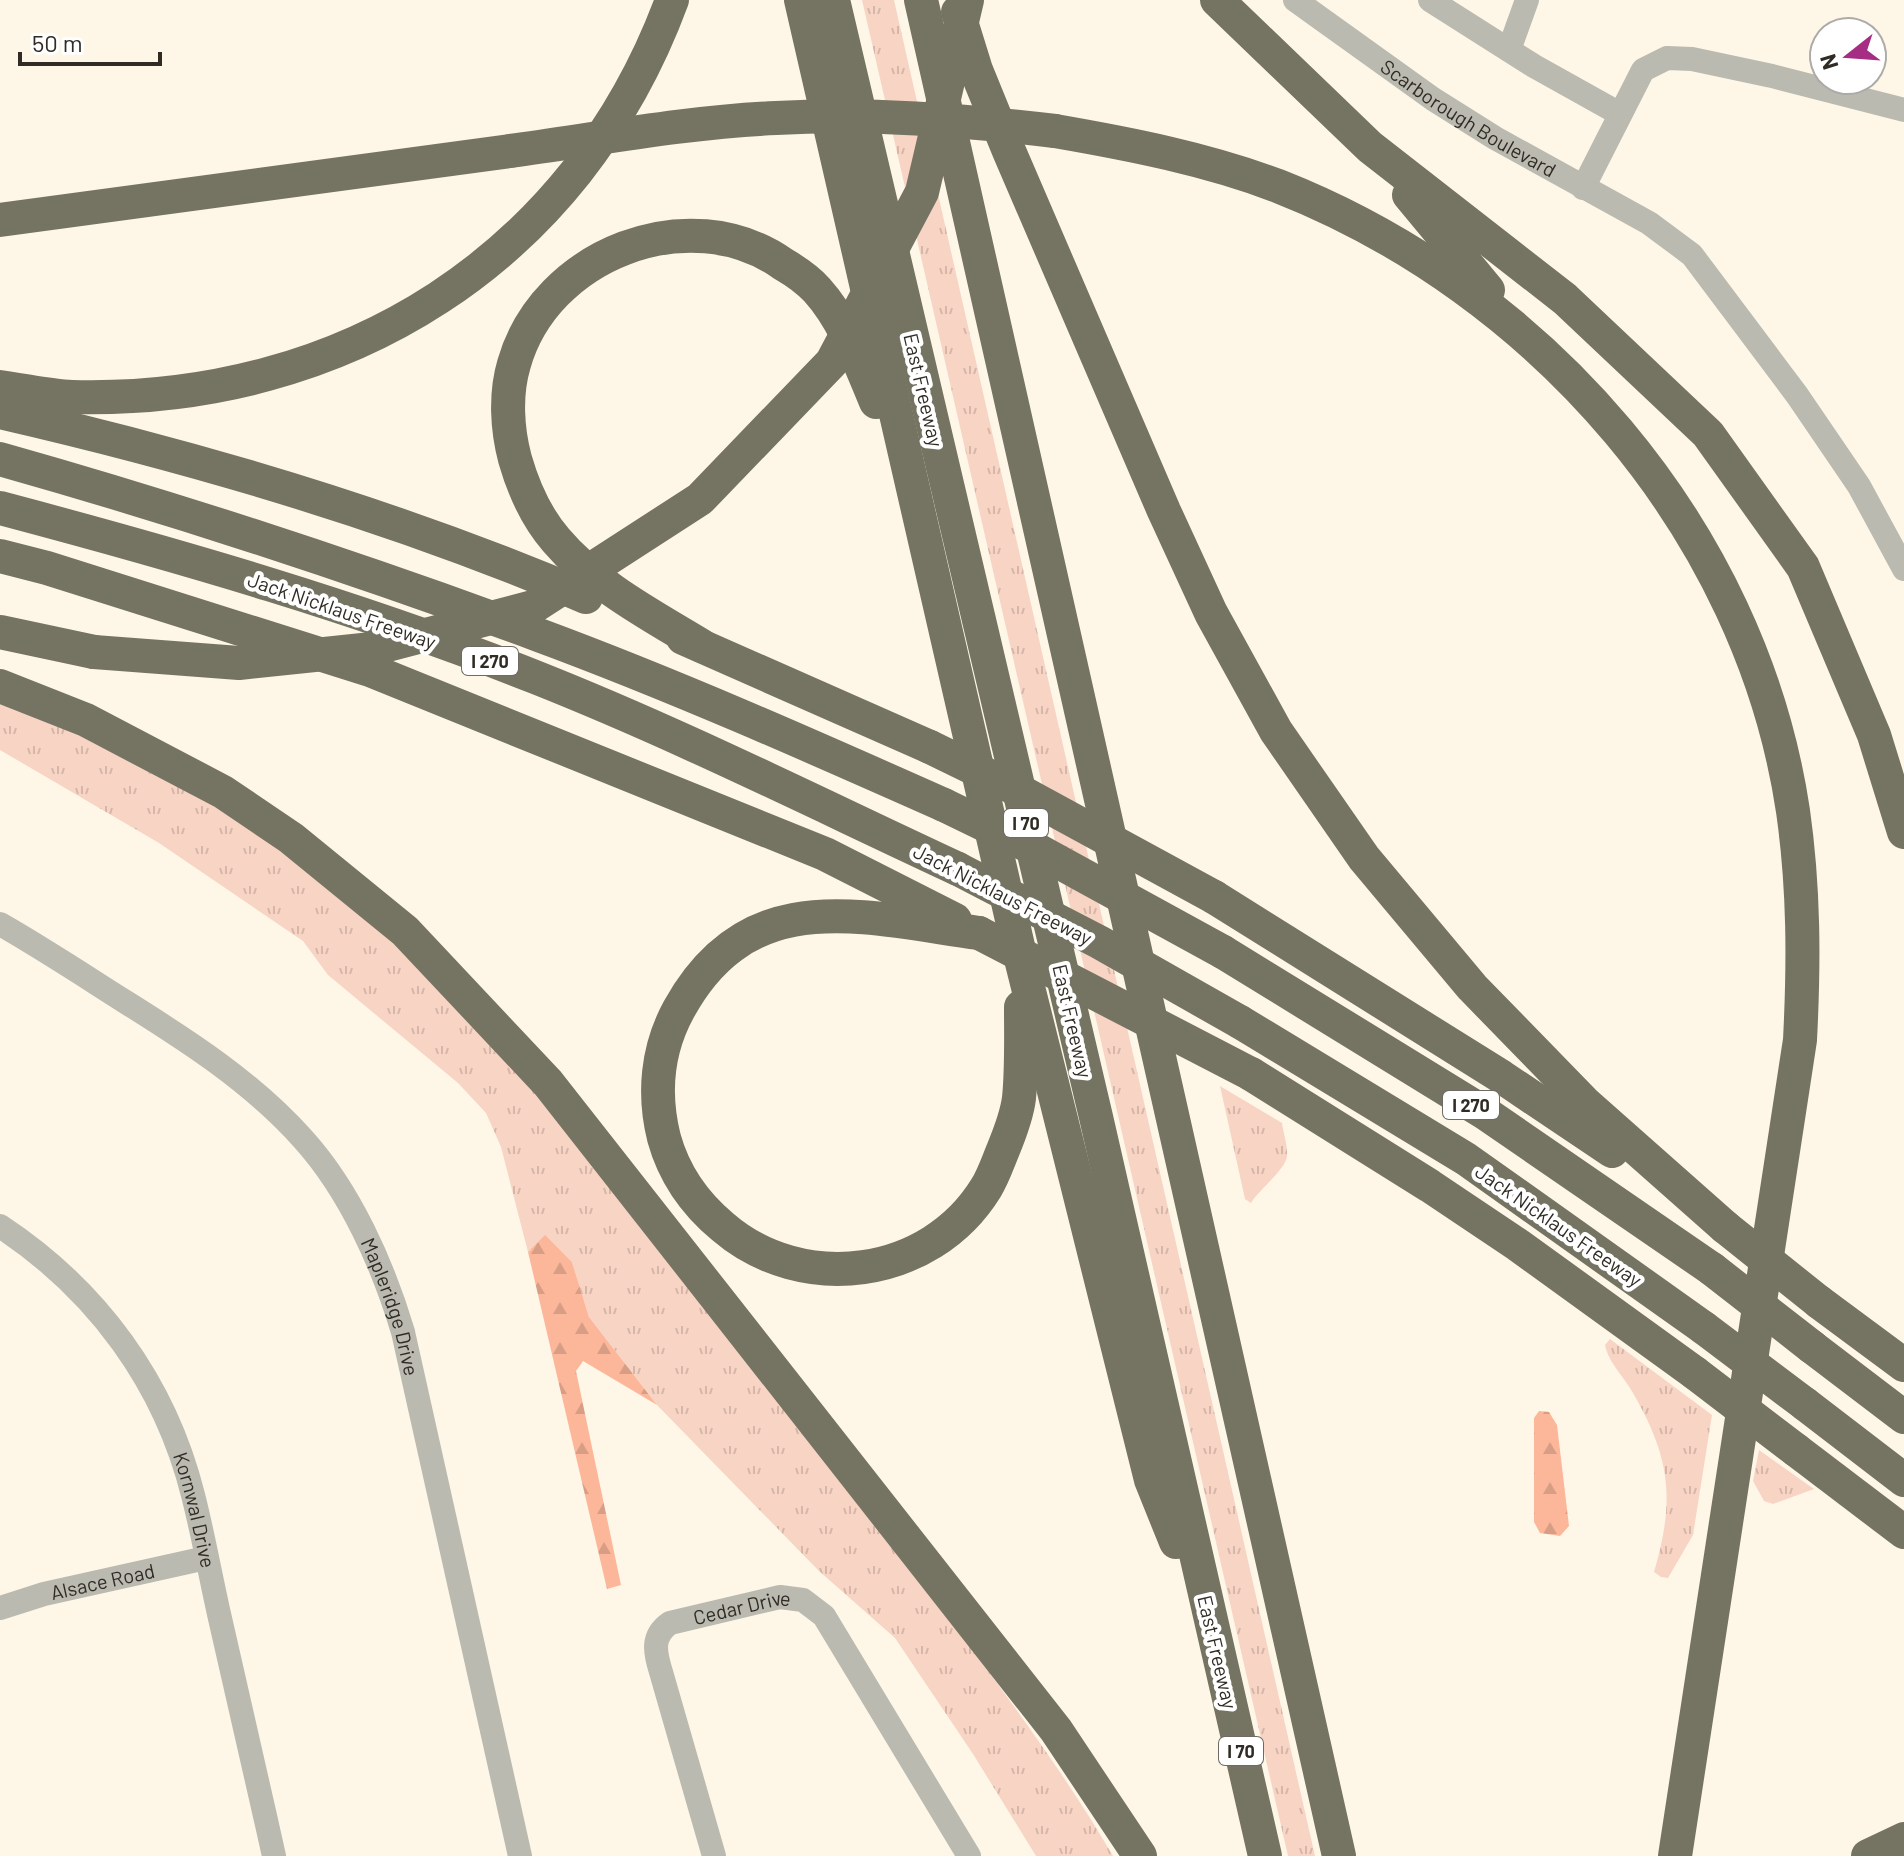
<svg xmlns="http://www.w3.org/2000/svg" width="1904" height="1856" font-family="Barlow,sans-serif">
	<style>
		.grass { fill: url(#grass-tufts) }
		.forest { fill: url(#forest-firs) }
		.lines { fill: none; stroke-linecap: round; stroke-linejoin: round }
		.minor { stroke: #babab1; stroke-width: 24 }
		.highway { stroke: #757462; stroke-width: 34 }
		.highway-bridge { stroke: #757462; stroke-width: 34 }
		.labels { text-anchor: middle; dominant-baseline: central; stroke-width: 8; stroke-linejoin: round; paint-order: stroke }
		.shield { fill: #fff; stroke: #6e6b66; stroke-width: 2 }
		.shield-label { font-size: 18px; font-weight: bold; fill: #302c25 }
		.street-label { font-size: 20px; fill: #302c25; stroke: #fff }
	</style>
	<defs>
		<pattern id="grass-tufts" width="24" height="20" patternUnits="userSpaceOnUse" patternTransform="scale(2)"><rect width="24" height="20" fill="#f8d4c5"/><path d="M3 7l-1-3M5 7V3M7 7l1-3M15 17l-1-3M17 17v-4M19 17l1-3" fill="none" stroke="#d5b6a9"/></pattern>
		<pattern id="forest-firs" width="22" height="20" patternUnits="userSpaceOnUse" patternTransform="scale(2)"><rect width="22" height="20" fill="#fcb79a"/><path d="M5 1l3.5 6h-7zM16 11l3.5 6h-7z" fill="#d89e85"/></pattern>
	</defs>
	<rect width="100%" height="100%" fill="#fef7e7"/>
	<g class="grass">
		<path d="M 862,0 L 894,0 L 1315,1856 L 1288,1856 Z"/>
		<path d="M 0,694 L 142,754 L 334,885 L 479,1022 L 973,1650 C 1022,1717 1071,1784 1113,1856 L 1036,1856 L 973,1754 L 895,1638 L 819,1571 L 657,1405 L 589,1317 L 572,1262 L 545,1236 L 528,1252 L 501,1147 L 486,1113 L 458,1083 L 328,975 L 303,941 L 159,843 L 0,750 Z"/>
		<path d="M 1220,1086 L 1282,1123 C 1283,1132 1288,1146 1287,1156 C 1286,1169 1259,1190 1251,1203 L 1245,1199 Z"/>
		<path d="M 1610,1339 L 1712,1415 L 1693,1535 L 1668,1578 L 1661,1577 L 1654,1572 C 1675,1500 1671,1459 1633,1393 C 1625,1378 1608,1362 1605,1345 Z"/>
		<path d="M 1759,1450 L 1814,1489 L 1773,1504 L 1764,1501 L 1753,1481 Z"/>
	</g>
	<g class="forest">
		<path d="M 545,1235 L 572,1262 L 589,1317 L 657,1405 L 583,1361 L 576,1371 L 621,1585 L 607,1589 L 528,1252 Z"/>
		<path d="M 1539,1411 L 1549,1412 L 1557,1425 L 1569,1526 L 1560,1536 L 1540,1533 L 1534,1522 L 1534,1418 Z"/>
	</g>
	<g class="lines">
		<g class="minor">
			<path id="s1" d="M 1295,0 L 1433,99 L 1495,138 L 1649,223 L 1692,255 L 1797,395 L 1859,486 L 1904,569"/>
			<path d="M 1430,0 L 1534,66 L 1620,114"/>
			<path d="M 1509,50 L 1527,0"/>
			<path d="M 1583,188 L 1643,70 L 1667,58 L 1692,59 L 1772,76 L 1904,110"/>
			<path id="s2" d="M 0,924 C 42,948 83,975 124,1001 C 188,1041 252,1082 303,1139 C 350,1191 383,1265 403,1332 L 520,1856"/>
			<path id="s3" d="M 0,1226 C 97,1290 165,1383 193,1495 C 203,1534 210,1574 219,1614 C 237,1694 256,1775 274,1856"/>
			<path id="s4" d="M 0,1608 L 44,1594 L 206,1558"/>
			<path id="s5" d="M 714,1856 L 661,1672 C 655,1653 651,1636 670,1623 L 780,1597 L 803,1600 L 824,1616 L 969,1856"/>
		</g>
		<g class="highway">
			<path d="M 801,0 L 1021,959 L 1151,1480 L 1176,1542"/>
			<path d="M 833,0 L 1096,1117 L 1265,1856"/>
			<path d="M 921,0 C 1056,620 1198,1238 1339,1856"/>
			<path d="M 1217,0 L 1370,147 L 1565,299 L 1708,434 L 1803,567 L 1874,735 L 1904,832"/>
			<path d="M 958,12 L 976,70 L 1009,151 L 1164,511 L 1211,613 L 1276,731 L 1364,858 L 1472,987 L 1586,1104 L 1725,1227"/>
			<path d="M 1055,131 C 1130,144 1207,159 1278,186 C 1540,289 1751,529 1793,811 C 1804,888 1804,962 1800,1040 L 1675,1856"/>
			<path d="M 1409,195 L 1488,290"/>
			<path d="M 0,220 L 510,151"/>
			<path d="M 0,387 C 24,390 48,396 72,397 C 344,404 577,258 672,0"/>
			<path d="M 0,412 C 200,458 397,516 586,597"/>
			<path d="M 0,459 C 181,510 359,569 536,634 C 674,685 809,745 944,805"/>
			<path d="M 0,508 C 181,556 361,608 535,677 C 679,734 818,804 958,869"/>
			<path d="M 0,556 L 47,568 L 370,670 L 825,854 L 955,920"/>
			<path d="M 0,632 L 94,652"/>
			<path d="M 683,638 L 930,747"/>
			<path d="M 702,646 C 651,615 595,586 556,540 C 537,518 523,487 515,459 C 507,429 505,394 514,364 C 545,254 689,198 783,264 C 795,271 808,280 817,290 C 845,321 860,364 876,402"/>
			<path d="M 0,686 L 86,720 L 223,792 L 291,838 L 405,931 L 548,1083 L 1056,1730 L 1140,1856"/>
			<path d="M 1214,897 L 1502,1077 L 1612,1151"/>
			<path d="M 979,933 C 861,917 749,882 679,1009 C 657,1049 653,1094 664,1138 C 674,1174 694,1203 723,1227 C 802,1295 930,1279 986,1188 C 993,1177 998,1162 1003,1150 C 1010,1133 1017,1115 1019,1098 C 1022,1068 1021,1037 1021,1007"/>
			<path d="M 1223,952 L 1485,1113 L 1712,1269"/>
			<path d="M 1240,1022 L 1466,1159 L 1704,1328"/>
			<path d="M 1251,1074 L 1430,1186 L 1518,1245 L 1695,1373"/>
			<path d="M 1819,1302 L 1904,1365"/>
			<path d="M 1812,1347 L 1904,1417"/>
			<path d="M 1805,1404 L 1904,1480"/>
			<path d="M 1796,1450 L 1904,1532"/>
			<path d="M 1868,1856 L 1904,1839"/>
		</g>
		<g class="highway-bridge">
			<path d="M 510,151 C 598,139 687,122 776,118 C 870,113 962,120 1055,131"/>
			<path d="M 94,652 L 239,663 L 372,649 L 533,607 L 700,499 L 832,362 L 922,192 L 967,0"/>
			<path d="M 930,747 L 1012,787 L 1214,897"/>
			<path d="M 944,805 L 1037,850 L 1223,952"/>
			<path d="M 958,869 L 1099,942 L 1240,1022"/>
			<path d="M 979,933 L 1251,1074"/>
			<path d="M 1725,1227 L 1819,1302"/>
			<path d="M 1712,1269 L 1812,1347"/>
			<path d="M 1704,1328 L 1805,1404"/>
			<path d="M 1695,1373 L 1796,1450"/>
		</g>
	</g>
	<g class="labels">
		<g class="shield">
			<rect x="462" y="647" width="56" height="28" rx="6"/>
			<rect x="1004" y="809" width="44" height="28" rx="6"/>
			<rect x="1443" y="1091" width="56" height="28" rx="6"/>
			<rect x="1219" y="1737" width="44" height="28" rx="6"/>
		</g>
		<g class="shield-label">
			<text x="490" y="661">I 270</text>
			<text x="1026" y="823">I 70</text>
			<text x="1471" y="1105">I 270</text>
			<text x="1241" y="1751">I 70</text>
		</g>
		<g class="street-label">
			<text stroke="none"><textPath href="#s1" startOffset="210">Scarborough Boulevard</textPath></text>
			<text transform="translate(924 390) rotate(77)">East Freeway</text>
			<text transform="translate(342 610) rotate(19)">Jack Nicklaus Freeway</text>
			<text transform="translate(1003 894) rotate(27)">Jack Nicklaus Freeway</text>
			<text transform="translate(1073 1021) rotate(77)">East Freeway</text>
			<text transform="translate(1559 1225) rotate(35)">Jack Nicklaus Freeway</text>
			<text stroke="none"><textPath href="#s2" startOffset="564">Mapleridge Drive</textPath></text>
			<text stroke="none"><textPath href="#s3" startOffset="354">Kornwal Drive</textPath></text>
			<text stroke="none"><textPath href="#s4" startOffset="106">Alsace Road</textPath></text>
			<text stroke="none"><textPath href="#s5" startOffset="320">Cedar Drive</textPath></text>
			<text transform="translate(1218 1652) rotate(77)">East Freeway</text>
		</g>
	</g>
	<g transform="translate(1848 56) rotate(253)"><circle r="38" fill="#ffffff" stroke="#acaba8" stroke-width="2"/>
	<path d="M0-6L14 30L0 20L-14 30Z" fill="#a52d83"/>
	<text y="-12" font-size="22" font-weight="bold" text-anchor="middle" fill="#302c25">N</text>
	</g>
	<path d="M20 52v12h140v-12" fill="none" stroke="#302c25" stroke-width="4"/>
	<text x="32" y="52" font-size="24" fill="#302c25" stroke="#ffffff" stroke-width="6" paint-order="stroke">50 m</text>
</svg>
